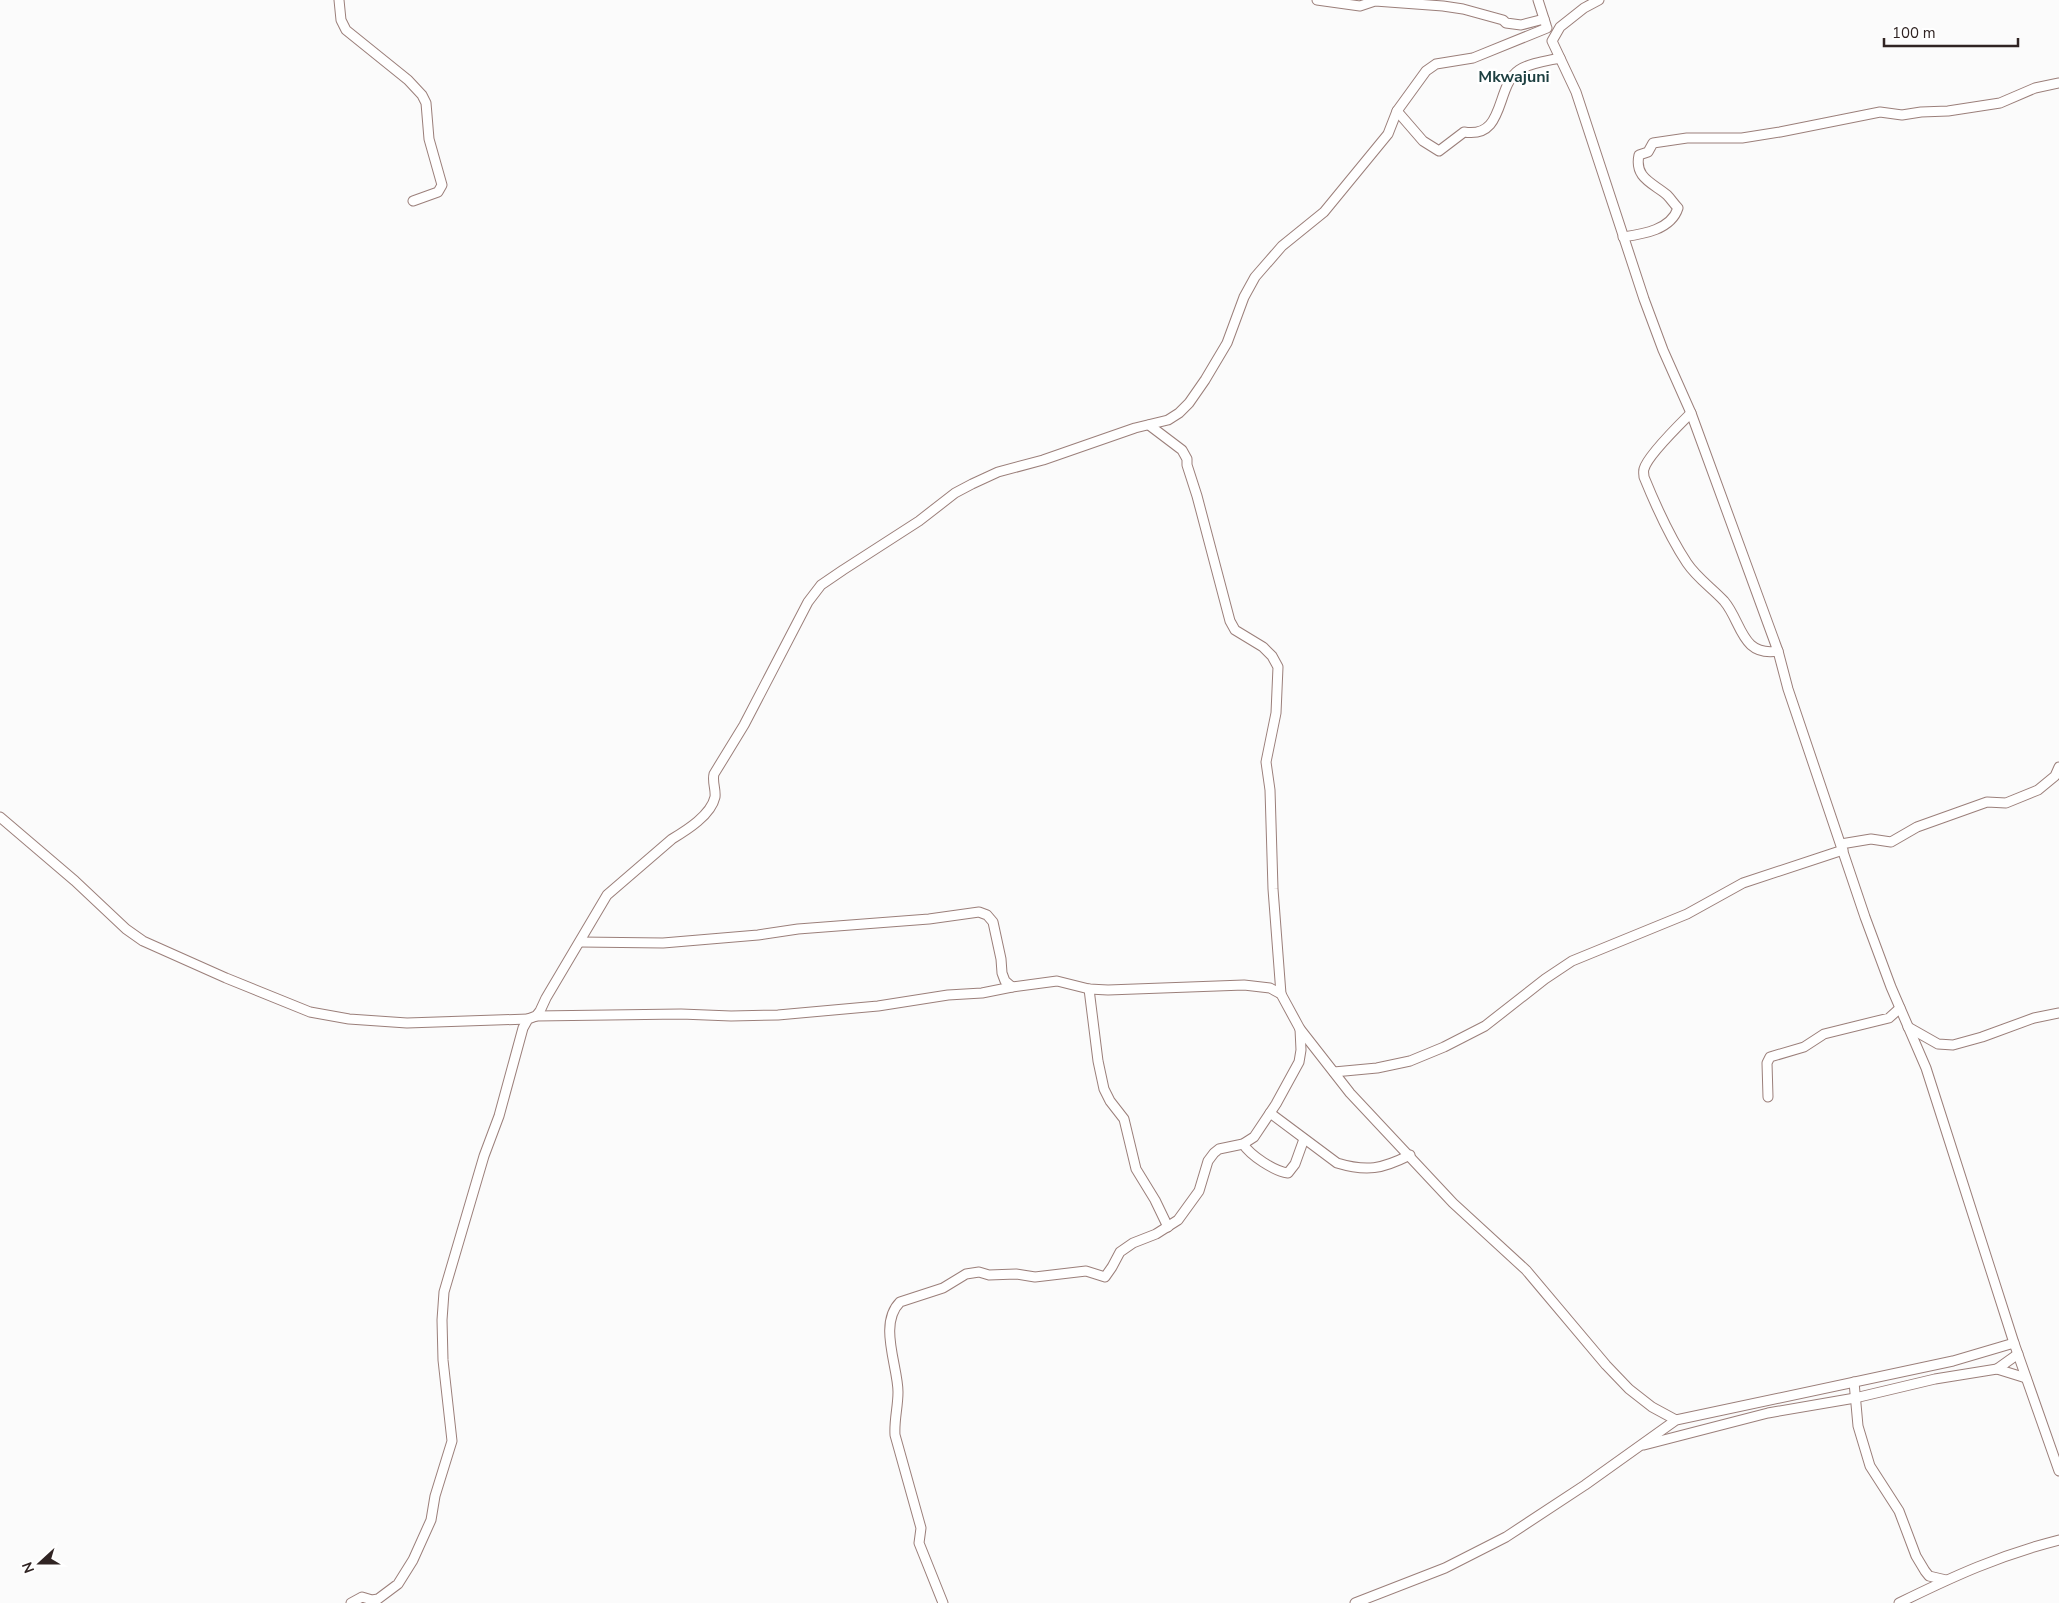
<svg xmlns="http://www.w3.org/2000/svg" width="2059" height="1603" font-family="'Nunito Sans',sans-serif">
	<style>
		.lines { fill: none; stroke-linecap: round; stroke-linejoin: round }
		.street-casing { stroke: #9b7f7a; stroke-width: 11 }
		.street { stroke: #fff; stroke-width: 9 }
		.labels { text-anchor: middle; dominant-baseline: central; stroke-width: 5; stroke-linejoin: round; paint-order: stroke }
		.quarter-label { font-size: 16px; font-weight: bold; fill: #1c3f40; stroke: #fff }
	</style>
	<rect width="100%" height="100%" fill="#fbfbfb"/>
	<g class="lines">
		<g class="street-casing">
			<g id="street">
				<path d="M 339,0 L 341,20 L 346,30 L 408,80 L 422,95 L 426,103 L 429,139 L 442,185 L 438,192 L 413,201"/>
				<path d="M 1317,0 L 1360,6 L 1375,1 L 1443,6 L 1463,9 L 1503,20 L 1506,23 L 1521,25 L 1544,19"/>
				<path d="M 1538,0 L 1546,25"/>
				<path d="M 1599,0 L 1584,8 L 1560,27 L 1552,41 L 1576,92 L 1644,299 L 1663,350 L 1691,413 L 1778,651 L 1788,689 L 1865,917 L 1891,987 L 1926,1068 L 2014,1343 L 2059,1471"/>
				<path d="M 1397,111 L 1423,141 L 1439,151 L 1464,132 C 1506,139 1495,86 1519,70 C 1530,63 1546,61 1560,58"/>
				<path d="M 1623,237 C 1643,234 1671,230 1678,208 C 1674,204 1671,199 1667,195 C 1653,183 1634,178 1639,155 L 1648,152 L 1653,143 L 1687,138 L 1742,138 L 1780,132 L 1880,112 L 1902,115 L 1921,112 L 1948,111 L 2000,103 L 2035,88 L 2059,83"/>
				<path d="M 1691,413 C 1680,424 1647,456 1644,469 C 1643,470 1644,475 1644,477 C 1655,504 1671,539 1687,563 C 1697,578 1712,588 1724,601 C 1742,622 1741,657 1778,651"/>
				<path d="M 1149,425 L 1182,450 L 1187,459 L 1187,465 L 1197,496 L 1230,621 L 1235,630 L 1263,647 L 1272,656 L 1278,667 L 1276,713 L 1266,762 L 1270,790 L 1273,889 L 1281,994"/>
				<path d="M 0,817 L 75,881 L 126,929 L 143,941 L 226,978 L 310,1012 L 349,1019 L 407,1023 L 528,1019"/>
				<path d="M 1841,844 L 1871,839 L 1891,842 L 1917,827 L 1987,802 L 2006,803 L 2038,790 L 2055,776 L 2059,767"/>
				<path d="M 580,942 L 663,943 L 758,935 L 798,929 L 929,919 L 979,912 L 987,915 L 993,922 L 1001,959 L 1002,973 L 1005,981 L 1012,987 L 1057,981 L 1089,989 L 1108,990 L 1244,985 L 1270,988 L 1281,994 L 1300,1029 L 1350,1093 L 1453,1203 L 1526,1270 L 1606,1365 L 1629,1389 L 1652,1407 L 1676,1420"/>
				<path d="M 1089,989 L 1098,1061 L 1104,1089 L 1110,1101 L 1124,1119 L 1136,1169 L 1155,1200 L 1168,1227"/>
				<path d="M 536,1016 L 681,1014 L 731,1016 L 778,1015 L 878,1006 L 948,995 L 982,993 L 1012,987"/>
				<path d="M 1908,1027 L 1938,1044 L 1953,1045 L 1982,1037 L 2034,1018 L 2059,1013"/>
				<path d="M 1334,1072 L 1377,1068 L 1410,1061 L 1444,1047 L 1485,1026 L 1545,979 L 1572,961 L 1687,914 L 1743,883 L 1843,850"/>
				<path d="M 1768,1097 L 1767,1063 L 1770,1057 L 1804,1047 L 1824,1034 L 1889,1018 L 1900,1008"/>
				<path d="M 1270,1113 L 1337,1163 C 1367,1172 1382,1169 1410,1155"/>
				<path d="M 1243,1144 C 1251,1156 1274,1171 1288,1173 L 1295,1164 L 1304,1139"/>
				<path d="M 1997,1369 L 2018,1354"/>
				<path d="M 1854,1382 L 1858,1426 L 1870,1466 L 1899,1511 L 1916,1556 L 1925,1571 L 1929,1576 L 1946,1580"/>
				<path d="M 1644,1445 L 1768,1413 L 1855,1398 L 1935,1379 L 1997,1369 L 2026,1378"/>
				<path d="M 351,1603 L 362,1597 L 372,1600 L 378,1599 L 398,1584 L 413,1560 L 431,1520 L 435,1496 L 452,1441 L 443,1360 L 442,1320 L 444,1292 L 484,1156 L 499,1116 L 523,1028 L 528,1019 L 536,1016 L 540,1011 L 546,998 L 607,895 L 672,839 C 687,830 711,815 715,797 C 716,789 712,782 714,774 L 744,725 L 808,602 L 821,585 L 843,570 L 919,521 L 955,493 L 972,484 L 998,472 L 1043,460 L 1135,428 L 1168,420 L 1179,413 L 1189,403 L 1205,380 L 1227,343 L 1244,297 L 1255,277 L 1282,246 L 1324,212 L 1388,134 L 1397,111 L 1426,71 L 1436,64 L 1473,58 L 1547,28"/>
				<path d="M 943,1603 L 919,1543 L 921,1528 L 895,1435 C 894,1420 898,1407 898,1392 C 898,1366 878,1324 900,1302 L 943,1288 L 966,1274 L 979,1272 L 989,1275 L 1016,1274 L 1035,1277 L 1086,1271 L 1105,1277 L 1112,1267 L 1120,1252 L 1133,1243 L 1156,1234 L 1178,1220 L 1199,1191 L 1208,1161 L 1214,1153 L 1219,1149 L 1243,1144 L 1254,1137 L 1276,1104 L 1299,1062 L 1301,1050 L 1300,1029"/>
				<path d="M 1355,1603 L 1445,1568 L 1506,1537 L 1585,1485 L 1676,1420 L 1953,1361 L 2014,1343"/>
				<path d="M 1899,1603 C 1954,1576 2000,1555 2059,1540"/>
			</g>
		</g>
		<use href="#street" class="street"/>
	</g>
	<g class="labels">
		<g class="quarter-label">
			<text x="1514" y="77">Mkwajuni</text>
		</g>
	</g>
	<g transform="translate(40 1563) rotate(249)" stroke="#ffffff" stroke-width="4" paint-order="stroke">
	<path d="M0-4L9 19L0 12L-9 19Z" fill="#302423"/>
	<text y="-8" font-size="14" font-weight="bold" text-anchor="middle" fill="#302423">N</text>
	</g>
	<path d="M1884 38v8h134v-8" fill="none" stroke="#302423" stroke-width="2.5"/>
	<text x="1892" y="38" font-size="15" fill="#302423" stroke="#ffffff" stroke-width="4" paint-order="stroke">100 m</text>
</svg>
